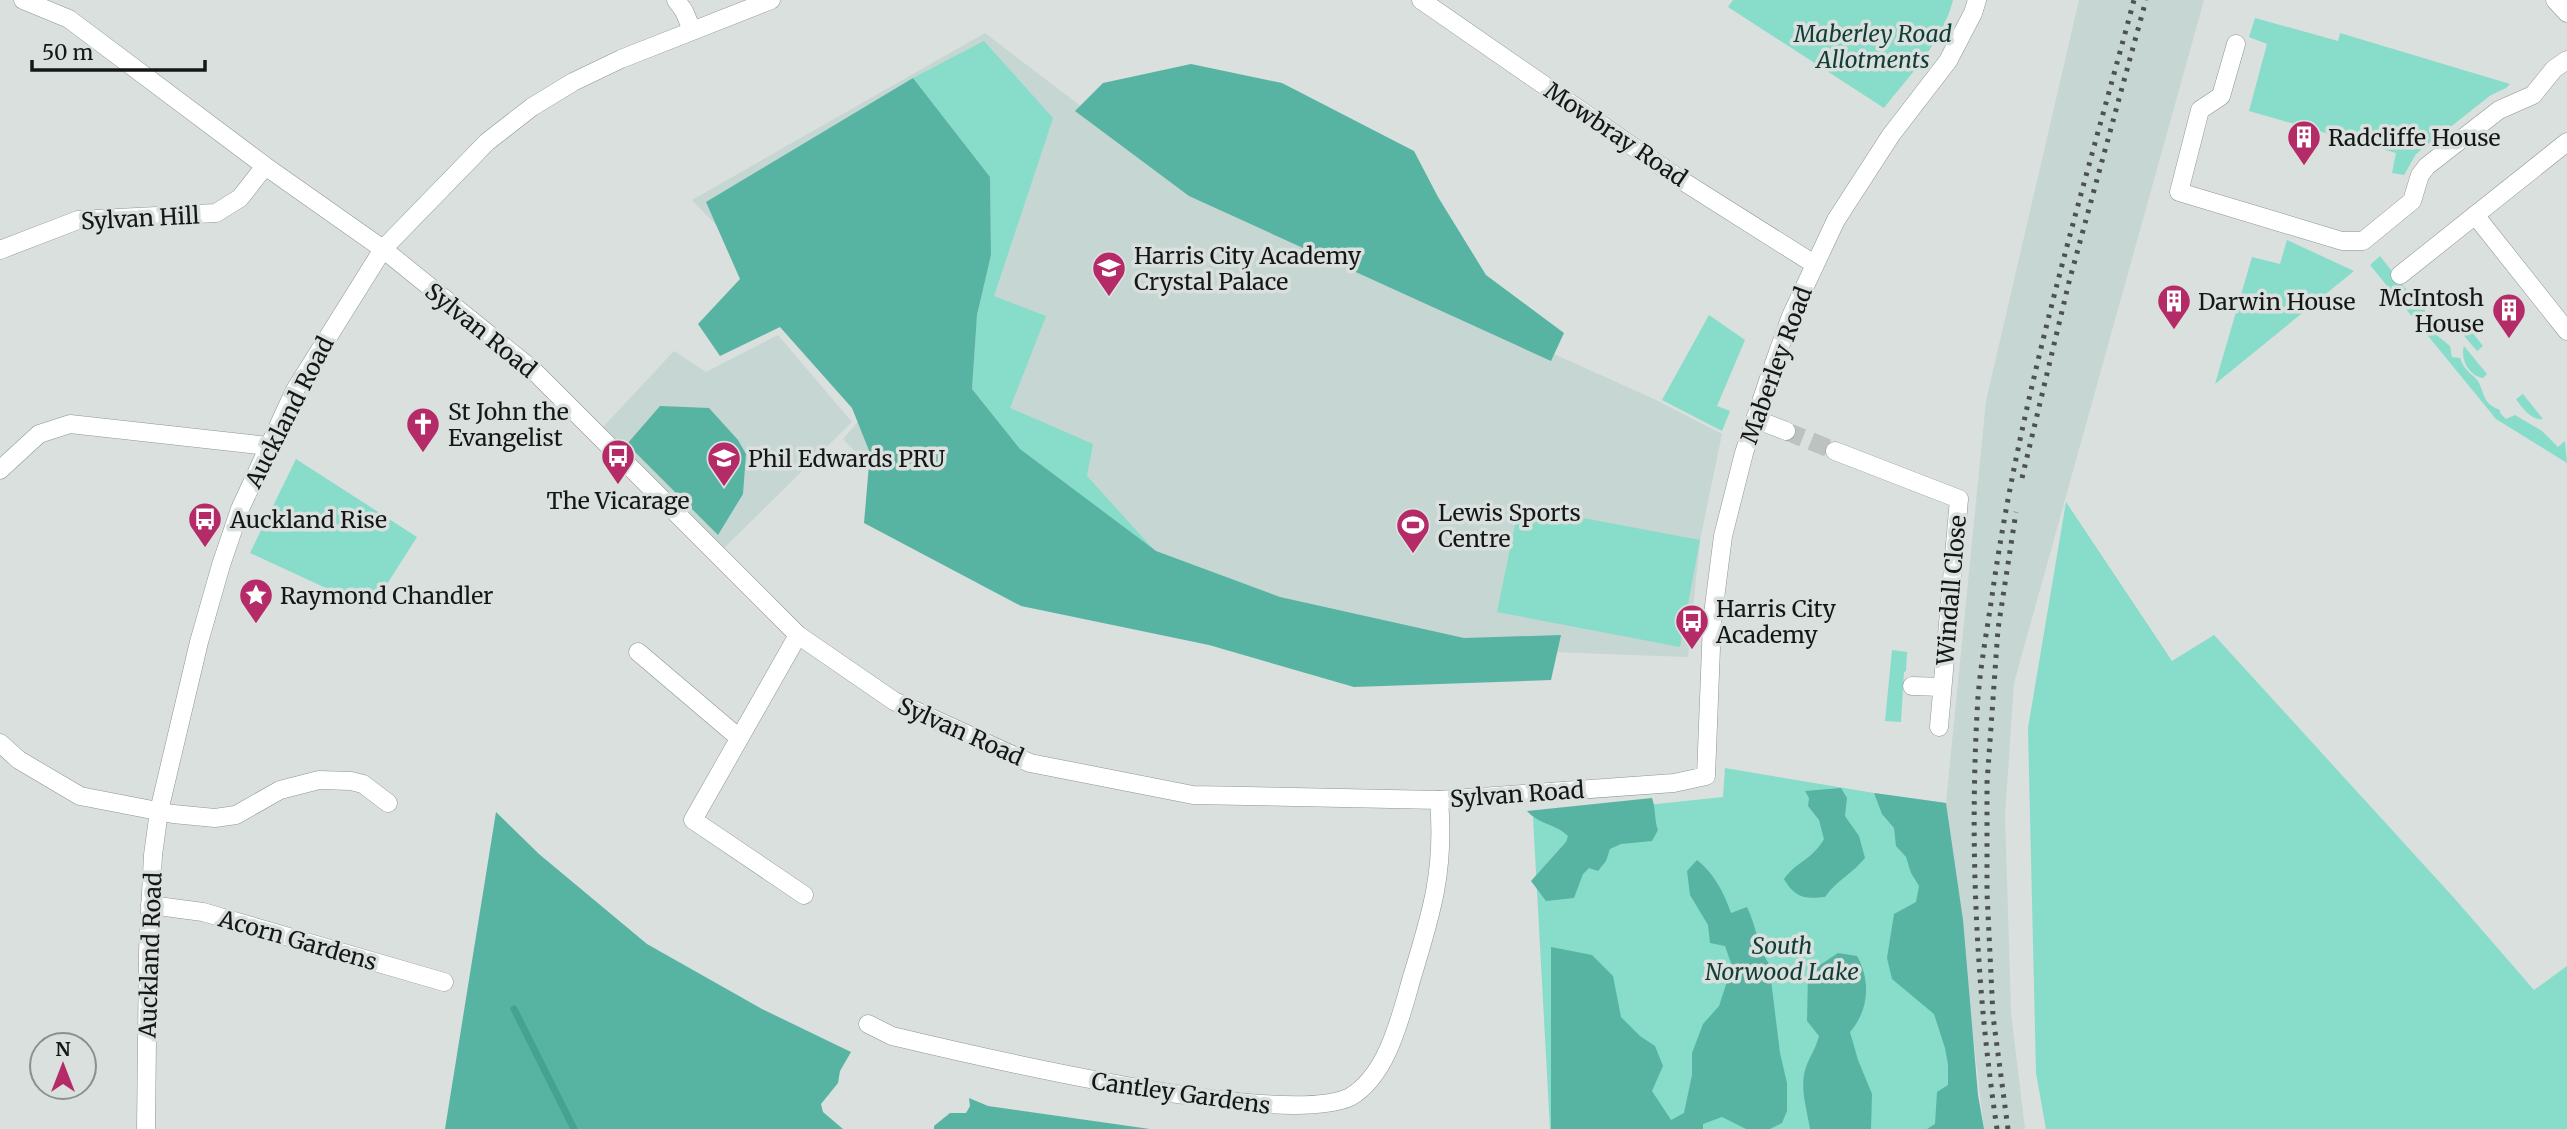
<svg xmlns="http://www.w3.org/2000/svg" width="2567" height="1129" font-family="Merriweather,serif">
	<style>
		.built { fill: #c6d6d2 }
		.green { fill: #88dcca }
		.forest { fill: #57b4a2 }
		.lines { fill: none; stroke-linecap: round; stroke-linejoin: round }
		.stream { stroke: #44a291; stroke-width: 7 }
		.street-tunnel { stroke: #bbc2c0; stroke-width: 18; stroke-dasharray: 18 9; stroke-linecap: butt }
		.street-casing { stroke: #8e9593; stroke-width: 19 }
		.street { stroke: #fff; stroke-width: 18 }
		.rail { stroke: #4d5150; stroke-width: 5; stroke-dasharray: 3.5 7; stroke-linecap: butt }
		.labels { text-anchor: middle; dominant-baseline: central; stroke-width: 7; stroke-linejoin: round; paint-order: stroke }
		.park-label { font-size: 23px; font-style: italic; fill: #123d35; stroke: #d9e0de }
		.street-label { font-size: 23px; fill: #141716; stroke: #d9e0de }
		.poi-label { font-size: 23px; fill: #141716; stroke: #d9e0de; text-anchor: start }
	</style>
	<rect width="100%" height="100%" fill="#d9e0de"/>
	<g class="built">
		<path d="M 2079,0 L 2204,0 L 2014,683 L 2005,815 L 2011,1013 L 2025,1129 L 1984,1129 L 1946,803 L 1986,401 Z"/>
		<path d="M 985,33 L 1191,190 L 1656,400 L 1722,434 L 1700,540 L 1688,657 L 1248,641 L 943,543 L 843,439 L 880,396 L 692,200 Z"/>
		<path d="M 778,335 L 852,422 L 723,549 L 603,427 L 674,351 L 706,372 Z"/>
	</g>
	<g class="green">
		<path d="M 1733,0 L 1953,0 C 1943,41 1910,75 1884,108 L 1728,7 Z"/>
		<path d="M 2255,18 L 2338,41 L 2340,33 L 2510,84 L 2506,88 L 2491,95 L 2416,154 L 2404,175 L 2392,173 L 2396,153 L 2249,111 L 2267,44 L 2249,37 Z"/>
		<path d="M 984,41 L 1053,118 L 994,296 L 1046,316 L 1010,408 L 1093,444 L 1087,476 L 1155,551 L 1020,449 L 972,389 L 977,315 L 991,255 L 990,177 L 913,78 Z"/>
		<path d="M 2287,240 L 2354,271 L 2215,384 L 2252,257 L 2280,264 Z"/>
		<path d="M 2380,256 L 2414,299 L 2421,294 L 2429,303 L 2425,309 L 2425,316 L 2432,323 L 2434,333 L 2450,346 L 2452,357 L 2460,358 C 2464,372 2477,376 2480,385 C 2485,398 2485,404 2500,410 L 2500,413 L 2506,419 L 2515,415 L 2542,431 L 2558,447 L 2565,441 L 2567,463 L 2496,419 L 2370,265 Z"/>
		<path d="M 1709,315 L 1745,340 L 1717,406 L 1730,411 L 1722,431 L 1662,400 Z"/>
		<path d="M 2461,318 L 2483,346 L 2477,351 L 2454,324 Z"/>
		<path d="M 2464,346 L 2487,374 L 2483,378 C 2469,376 2460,359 2464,346 Z"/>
		<path d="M 2523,394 L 2543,419 C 2532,421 2522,408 2516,399 Z"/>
		<path d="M 296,459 L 417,537 L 371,609 L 250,553 Z"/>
		<path d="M 2066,502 L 2172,661 L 2214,635 L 2455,899 L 2534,990 L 2567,966 L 2567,1129 L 2046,1129 L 2036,1073 L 2028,728 Z"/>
		<path d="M 1519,506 L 1700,540 L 1680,647 L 1497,612 Z"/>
		<path d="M 1892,650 L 1907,652 L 1906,671 L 1904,672 L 1901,722 L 1885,721 Z"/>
		<path d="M 1725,768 L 1874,793 L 1946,803 L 1962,1129 L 1550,1129 L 1533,817 L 1723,797 Z"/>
	</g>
	<g class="forest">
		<path d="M 1191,64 L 1282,83 L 1414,151 L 1438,197 L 1486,275 L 1564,333 L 1551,361 L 1189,196 L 1075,111 L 1103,83 Z"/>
		<path d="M 913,78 L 990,177 L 991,255 L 977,315 L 972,389 L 1020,449 L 1156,551 L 1280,597 L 1464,638 L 1561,635 L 1551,680 L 1354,687 L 1209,645 L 1021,606 L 864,523 L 870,453 L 852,408 L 780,327 L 720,356 L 698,324 L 740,279 L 706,202 Z"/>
		<path d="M 660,406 L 709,408 L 738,440 L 746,454 L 743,494 L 718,535 L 627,444 Z"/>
		<path d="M 1841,788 L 1847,798 L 1845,816 L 1859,836 L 1865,858 C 1853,873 1836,881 1825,897 C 1805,899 1795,898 1784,879 C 1797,861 1812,860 1824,839 L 1819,820 L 1808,806 L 1809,798 L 1805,791 Z"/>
		<path d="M 1874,793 L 1946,803 L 1963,920 L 1978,1095 L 1984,1129 L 1927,1129 L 1935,1124 L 1937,1092 L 1948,1085 L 1948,1065 L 1945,1048 L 1934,1014 L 1892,979 L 1887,958 L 1894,914 L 1916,902 L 1919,886 L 1911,873 L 1906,857 L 1896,846 L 1894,828 L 1882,814 Z"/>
		<path d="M 1652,798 C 1656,809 1654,819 1658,830 L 1652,841 L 1621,844 L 1610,849 L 1606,861 L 1598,871 L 1589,868 L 1583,874 L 1574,898 L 1546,901 L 1531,881 L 1566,842 L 1568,836 C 1556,824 1538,824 1527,811 Z"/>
		<path d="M 496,812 L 539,854 L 647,944 L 762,1009 L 851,1052 L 840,1071 L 838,1083 L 821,1104 L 823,1112 L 843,1129 L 445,1129 Z"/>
		<path d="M 1697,860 C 1714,873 1724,893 1731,913 L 1747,907 C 1756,925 1758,948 1769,964 L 1780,1053 L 1787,1083 L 1787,1111 L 1782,1123 L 1770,1129 L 1746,1129 L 1722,1117 L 1703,1124 L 1703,1129 L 1551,1129 L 1551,947 L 1592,955 L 1613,976 L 1621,1017 L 1640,1036 L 1655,1046 L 1663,1066 L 1652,1091 L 1671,1120 L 1684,1113 L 1692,1075 L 1692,1053 L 1703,1024 L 1719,1006 L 1732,966 L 1725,946 L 1710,943 L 1708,925 L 1690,895 L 1687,871 Z"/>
		<path d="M 1838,953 L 1857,956 C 1871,981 1869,1010 1850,1032 L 1858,1060 L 1872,1094 L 1871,1129 L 1810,1129 C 1807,1109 1799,1087 1806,1067 C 1810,1056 1816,1048 1819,1036 L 1807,1021 L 1808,973 Z"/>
		<path d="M 969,1098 L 988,1106 L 1150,1129 L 934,1129 L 934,1126 L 950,1113 L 966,1113 L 970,1106 Z"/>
	</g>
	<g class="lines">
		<path class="stream" d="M 514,1009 L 574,1129"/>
		<path class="street-tunnel" d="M 1786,431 L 1835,451"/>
		<g class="street-casing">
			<g id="street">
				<path d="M 23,0 L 69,19 L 265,166 L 383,249 L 533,370 L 798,635 L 894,701 L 1030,763 L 1193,795 L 1439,800 L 1674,783 L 1706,776 L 1712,622 L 1723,536 L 1744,453 L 1772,369 L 1791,316 L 1836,220 L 1891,135 L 1948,61 L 1973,13 L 1977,0"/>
				<path d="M 676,0 L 684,11 L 692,30"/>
				<path d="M 1421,0 L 1681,180 L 1814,264"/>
				<path d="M 2555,0 L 2567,13"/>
				<path d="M 2236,44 L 2221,96 L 2200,110 L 2179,192 L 2342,241 L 2363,241 L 2412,201 L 2420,175 L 2427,166 L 2499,110 L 2533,95 L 2554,69 L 2567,60"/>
				<path d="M 2475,215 L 2567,331"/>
				<path d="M 0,250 L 78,220 L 216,213 L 240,198 L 265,166"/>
				<path d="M 2400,275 L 2567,142"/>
				<path d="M 1755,419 L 1786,431"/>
				<path d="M 1835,451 L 1959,499 L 1939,727"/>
				<path d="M 0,470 L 39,434 L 70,424 L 268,446"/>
				<path d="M 798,635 L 693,820 L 804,895"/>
				<path d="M 638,652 L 738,737"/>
				<path d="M 1912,686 L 1942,687"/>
				<path d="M 0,743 L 19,760 L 80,796 L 173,814 L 215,818 L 236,815 L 280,790 L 319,780 L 351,781 L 363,784 L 388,803"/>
				<path d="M 150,905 L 203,912 L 444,982"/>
				<path d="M 868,1024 L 892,1036 C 976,1056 1283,1129 1350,1097 C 1388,1075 1401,1015 1412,977 C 1432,912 1445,869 1439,800"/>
				<path d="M 146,1129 L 148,951 L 153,855 L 159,811 L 199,642 L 221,565 L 240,509 L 295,390 L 383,249 L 487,142 L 532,107 L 573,82 L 621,59 L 771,0"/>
			</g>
		</g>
		<use href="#street" class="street"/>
		<g class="rail">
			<path d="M 2022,478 L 2069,282 L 2146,0"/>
			<path d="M 1997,1129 C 1976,987 1969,841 1978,697 C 1981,661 1988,625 1993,589 C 2022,389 2082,195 2134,0"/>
			<path d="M 2008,1129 L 1993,1016 L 1987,893 L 1987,783 L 1998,629 L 2016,512"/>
		</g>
	</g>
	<defs>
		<g id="building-pin" transform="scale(1.75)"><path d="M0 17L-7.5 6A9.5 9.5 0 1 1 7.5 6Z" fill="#b52b68" stroke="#d9e0de"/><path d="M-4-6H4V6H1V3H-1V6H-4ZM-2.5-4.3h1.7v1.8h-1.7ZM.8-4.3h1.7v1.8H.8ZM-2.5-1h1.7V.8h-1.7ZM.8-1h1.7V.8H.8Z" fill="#fff"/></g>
		<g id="school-pin" transform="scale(1.75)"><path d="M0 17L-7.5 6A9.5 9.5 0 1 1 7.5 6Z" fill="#b52b68" stroke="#d9e0de"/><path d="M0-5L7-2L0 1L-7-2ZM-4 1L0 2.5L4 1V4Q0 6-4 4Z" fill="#fff"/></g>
		<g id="church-pin" transform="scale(1.75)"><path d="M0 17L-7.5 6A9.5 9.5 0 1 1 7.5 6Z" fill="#b52b68" stroke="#d9e0de"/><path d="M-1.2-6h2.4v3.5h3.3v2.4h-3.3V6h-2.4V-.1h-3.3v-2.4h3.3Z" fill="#fff"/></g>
		<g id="bus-pin" transform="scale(1.75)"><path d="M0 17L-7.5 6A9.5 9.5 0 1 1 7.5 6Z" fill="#b52b68" stroke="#d9e0de"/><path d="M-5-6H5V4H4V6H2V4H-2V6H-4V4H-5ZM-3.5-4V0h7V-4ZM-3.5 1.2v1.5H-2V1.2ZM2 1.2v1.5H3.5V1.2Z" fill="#fff"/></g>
		<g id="stadium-pin" transform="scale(1.75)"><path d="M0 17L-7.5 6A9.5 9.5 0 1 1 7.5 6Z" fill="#b52b68" stroke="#d9e0de"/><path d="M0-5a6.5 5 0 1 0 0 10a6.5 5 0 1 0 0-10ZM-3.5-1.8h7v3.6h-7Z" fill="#fff"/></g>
		<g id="sight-pin" transform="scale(1.75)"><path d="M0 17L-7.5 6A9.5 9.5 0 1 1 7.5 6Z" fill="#b52b68" stroke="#d9e0de"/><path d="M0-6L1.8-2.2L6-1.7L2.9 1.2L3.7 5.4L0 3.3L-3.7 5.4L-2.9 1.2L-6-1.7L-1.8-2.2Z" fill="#fff"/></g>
	</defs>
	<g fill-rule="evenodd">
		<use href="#building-pin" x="2304" y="137"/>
		<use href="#school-pin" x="1109" y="268"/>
		<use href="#building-pin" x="2174" y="301"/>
		<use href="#building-pin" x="2509" y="310"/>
		<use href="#church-pin" x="423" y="424"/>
		<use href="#bus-pin" x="618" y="456"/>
		<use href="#school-pin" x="724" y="458"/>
		<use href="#bus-pin" x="205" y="519"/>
		<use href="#stadium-pin" x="1413" y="525"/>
		<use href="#sight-pin" x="256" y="595"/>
		<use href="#bus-pin" x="1692" y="621"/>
	</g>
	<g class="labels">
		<g class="park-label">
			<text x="1873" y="33">Maberley Road<tspan x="1873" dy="26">Allotments</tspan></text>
			<text x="1782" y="945">South<tspan x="1782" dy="26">Norwood Lake</tspan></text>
		</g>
		<g class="street-label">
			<text transform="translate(1616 134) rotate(34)">Mowbray Road</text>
			<text transform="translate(140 218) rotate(-3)">Sylvan Hill</text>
			<text transform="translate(481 330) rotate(39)">Sylvan Road</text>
			<text transform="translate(1776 365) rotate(-70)">Maberley Road</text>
			<text transform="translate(289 412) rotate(-63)">Auckland Road</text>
			<text transform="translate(1951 590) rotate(-85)">Windall Close</text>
			<text transform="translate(961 731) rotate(24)">Sylvan Road</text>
			<text transform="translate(1517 794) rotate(-4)">Sylvan Road</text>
			<text transform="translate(298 940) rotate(16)">Acorn Gardens</text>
			<text transform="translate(150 955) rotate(-88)">Auckland Road</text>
			<text transform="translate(1181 1093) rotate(8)">Cantley Gardens</text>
		</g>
		<g class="poi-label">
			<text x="2328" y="137">Radcliffe House</text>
			<text x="1134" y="255">Harris City Academy<tspan x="1134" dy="26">Crystal Palace</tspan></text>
			<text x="2484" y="297" text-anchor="end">McIntosh<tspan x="2484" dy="26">House</tspan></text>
			<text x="2198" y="301">Darwin House</text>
			<text x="448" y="411">St John the<tspan x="448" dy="26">Evangelist</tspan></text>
			<text x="748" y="458">Phil Edwards PRU</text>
			<text x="618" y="500" text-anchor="middle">The Vicarage</text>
			<text x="1438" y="512">Lewis Sports<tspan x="1438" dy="26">Centre</tspan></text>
			<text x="230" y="519">Auckland Rise</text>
			<text x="280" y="595">Raymond Chandler</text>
			<text x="1716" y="608">Harris City<tspan x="1716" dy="26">Academy</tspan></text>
		</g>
	</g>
	<g transform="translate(63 1066)"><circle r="33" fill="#d9e0de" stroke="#8a908e" stroke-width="2"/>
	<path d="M0-5L12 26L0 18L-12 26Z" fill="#b52b68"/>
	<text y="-10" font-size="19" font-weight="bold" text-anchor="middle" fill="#141716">N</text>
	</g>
	<path d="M32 60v10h173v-10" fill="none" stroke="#141716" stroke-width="3.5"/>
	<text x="42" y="60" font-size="21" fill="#141716" stroke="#d9e0de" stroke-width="5" paint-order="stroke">50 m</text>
</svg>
